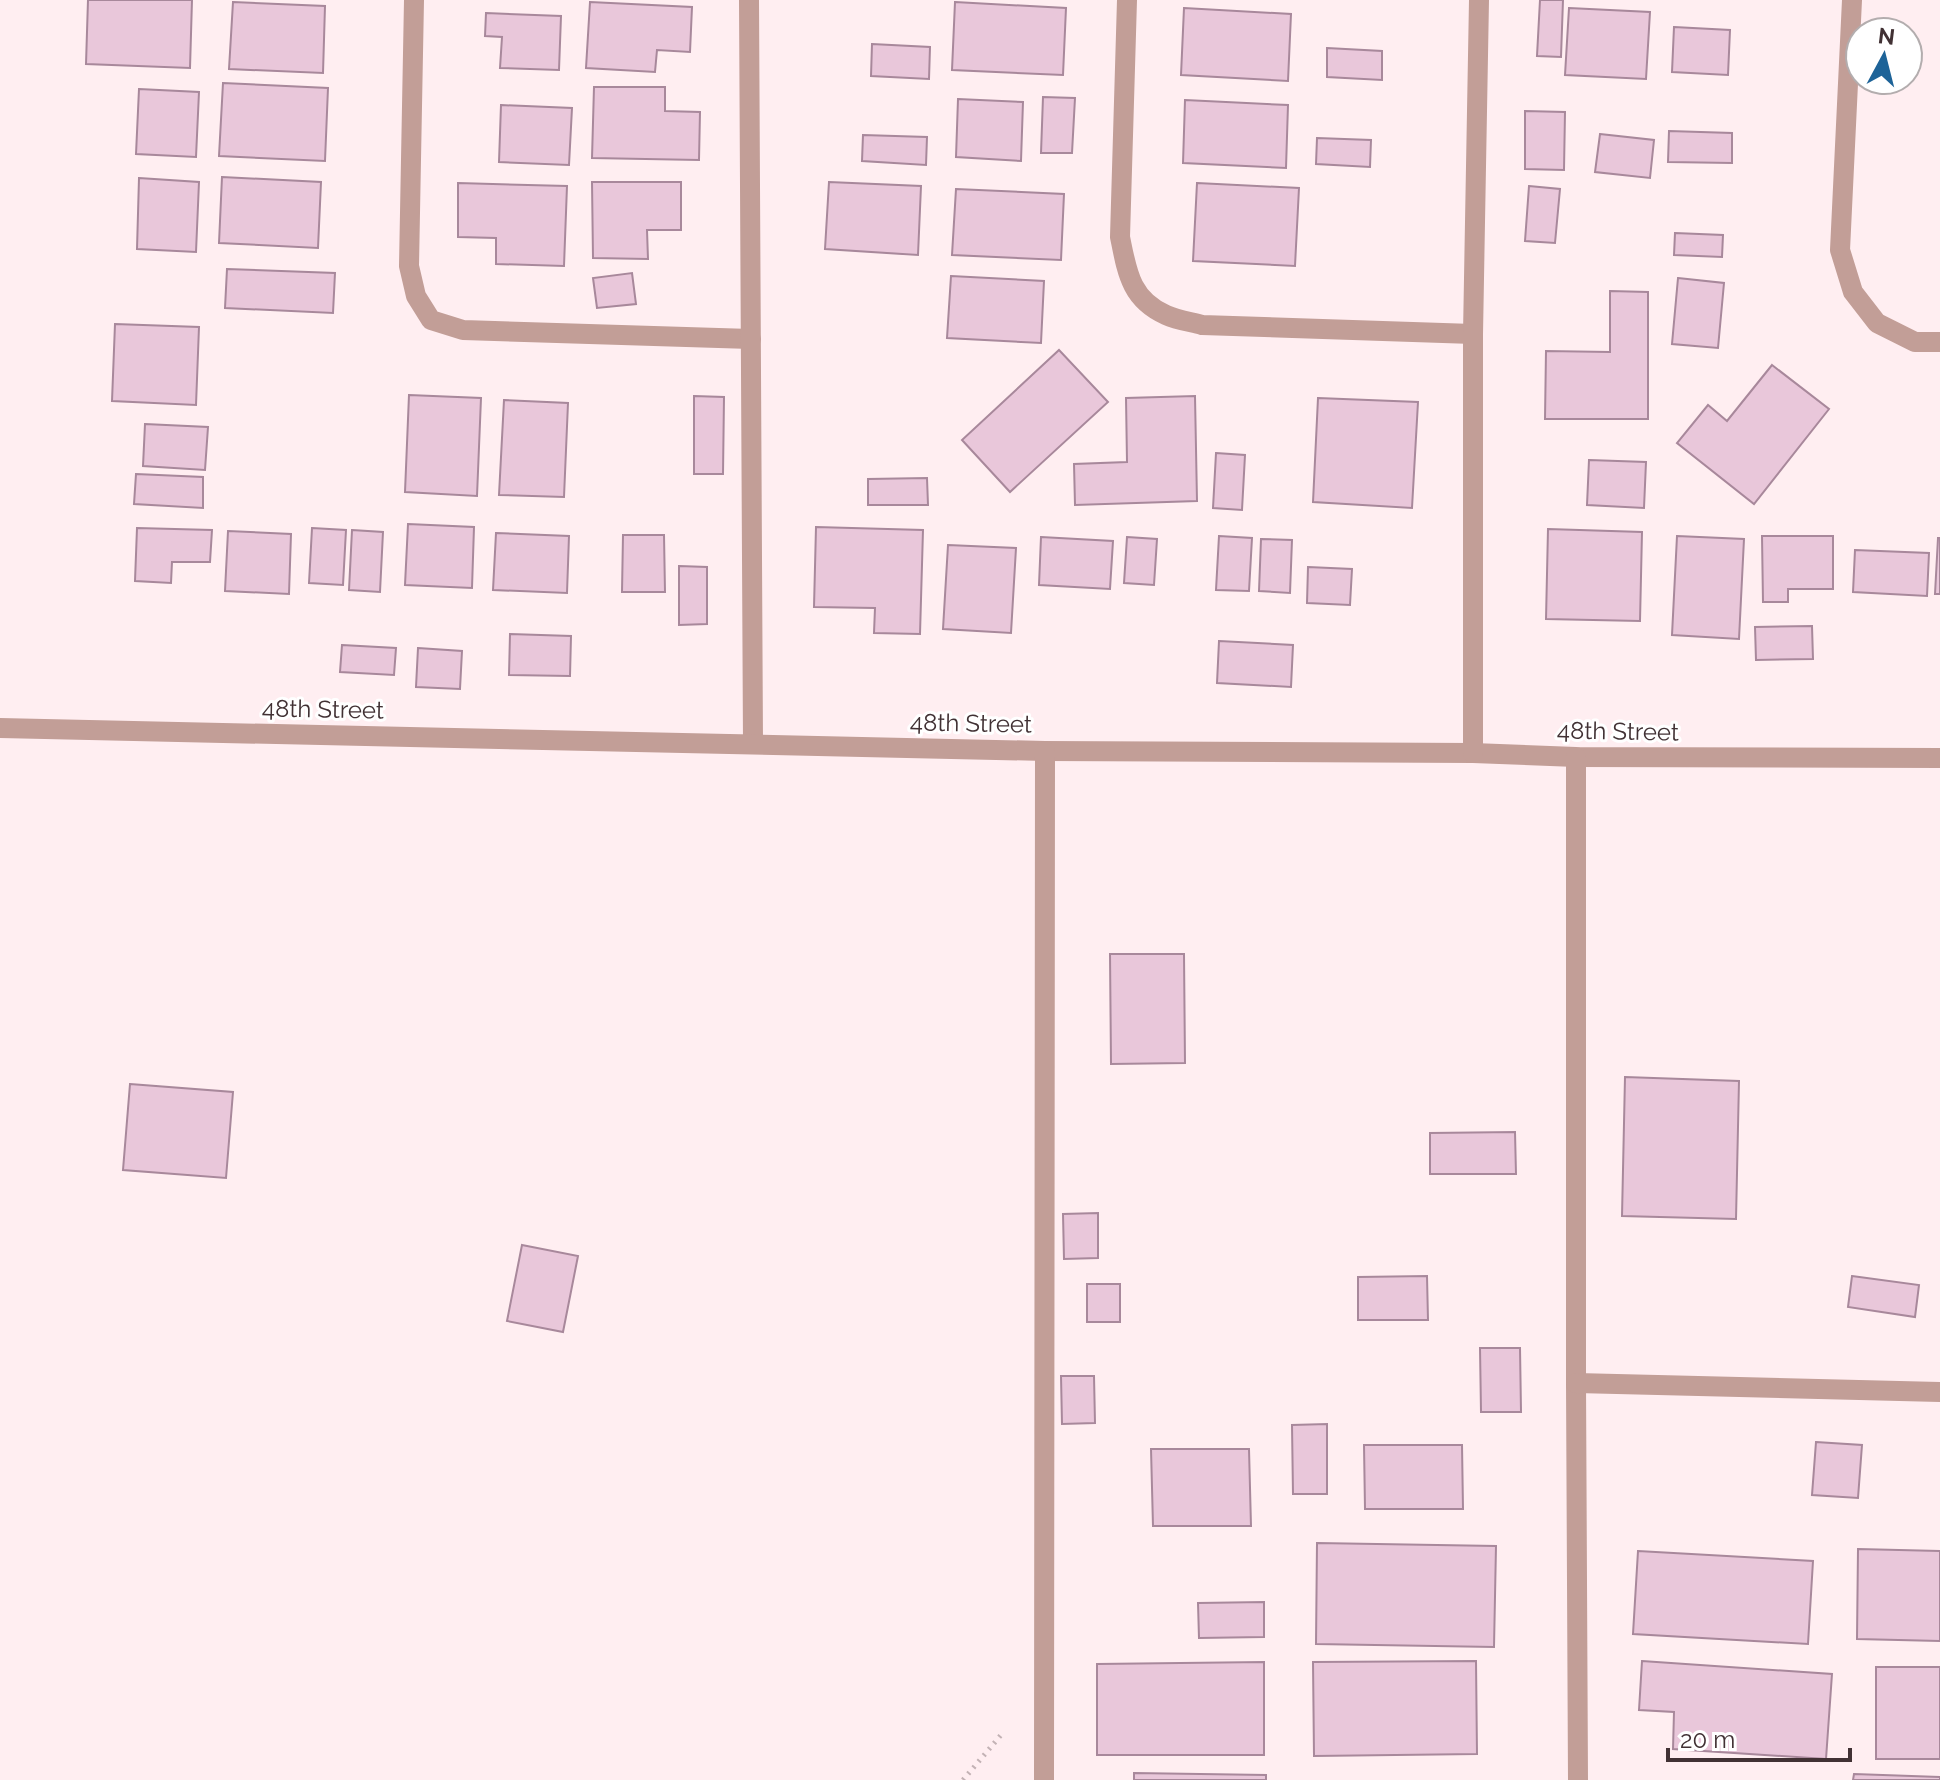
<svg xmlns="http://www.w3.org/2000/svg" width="1940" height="1780" font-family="Raleway,sans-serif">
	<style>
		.building { fill: #e9c7da; stroke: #a8889b; stroke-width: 2 }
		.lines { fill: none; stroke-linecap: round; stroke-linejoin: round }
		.path { stroke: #c3b2b5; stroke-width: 5; stroke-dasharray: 2 6; stroke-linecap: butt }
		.street { stroke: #c29e97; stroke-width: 20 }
		.labels { text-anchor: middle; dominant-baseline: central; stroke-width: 6; stroke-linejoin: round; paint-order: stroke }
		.street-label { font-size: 24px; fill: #413134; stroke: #fff }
	</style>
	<rect width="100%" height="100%" fill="#ffeef1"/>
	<g class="building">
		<path d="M 88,0 L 192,0 L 190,68 L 86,64 Z"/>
		<path d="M 1540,0 L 1563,0 L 1561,57 L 1537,56 Z"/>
		<path d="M 233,2 L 325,6 L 323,73 L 229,69 Z"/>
		<path d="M 590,2 L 692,7 L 690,52 L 657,50 L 655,72 L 586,68 Z"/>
		<path d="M 955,2 L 1066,8 L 1063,75 L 952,70 Z"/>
		<path d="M 1184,8 L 1291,14 L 1288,81 L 1181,75 Z"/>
		<path d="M 1569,8 L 1650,12 L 1646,79 L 1565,75 Z"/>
		<path d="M 486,13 L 561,16 L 559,70 L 500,68 L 502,37 L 485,36 Z"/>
		<path d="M 1674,27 L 1730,30 L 1728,75 L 1672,72 Z"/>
		<path d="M 872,44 L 930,47 L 929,79 L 871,76 Z"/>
		<path d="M 1327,48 L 1382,51 L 1382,80 L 1327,77 Z"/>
		<path d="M 223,83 L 328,88 L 325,161 L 219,156 Z"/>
		<path d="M 594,87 L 665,87 L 665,111 L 700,112 L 699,160 L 592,158 Z"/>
		<path d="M 139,89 L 199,92 L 196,157 L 136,154 Z"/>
		<path d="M 1043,97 L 1075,98 L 1072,153 L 1041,153 Z"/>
		<path d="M 958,99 L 1023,102 L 1021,161 L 956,157 Z"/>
		<path d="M 1185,100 L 1288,105 L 1286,168 L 1183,163 Z"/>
		<path d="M 501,105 L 572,108 L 569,165 L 499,162 Z"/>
		<path d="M 1525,111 L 1565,112 L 1564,170 L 1525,169 Z"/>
		<path d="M 1669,131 L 1732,133 L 1732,163 L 1668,162 Z"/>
		<path d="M 1600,134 L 1654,140 L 1650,178 L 1595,172 Z"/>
		<path d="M 863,135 L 927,137 L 926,165 L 862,161 Z"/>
		<path d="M 1317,138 L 1371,140 L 1370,167 L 1316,164 Z"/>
		<path d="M 222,177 L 321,182 L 318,248 L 219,243 Z"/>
		<path d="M 139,178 L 199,182 L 196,252 L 137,249 Z"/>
		<path d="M 592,182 L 681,182 L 681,230 L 647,230 L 648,259 L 593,258 Z"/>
		<path d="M 829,182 L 921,186 L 918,255 L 825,249 Z"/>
		<path d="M 458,183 L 567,186 L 564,266 L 496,264 L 496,238 L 458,237 Z"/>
		<path d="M 1197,183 L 1299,188 L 1295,266 L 1193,261 Z"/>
		<path d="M 1529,186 L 1560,189 L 1555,243 L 1525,241 Z"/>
		<path d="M 956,189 L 1064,194 L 1061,260 L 952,255 Z"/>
		<path d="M 1675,233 L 1723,235 L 1722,257 L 1674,255 Z"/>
		<path d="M 227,269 L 335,273 L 333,313 L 225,308 Z"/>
		<path d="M 632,273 L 636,304 L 597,308 L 593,278 Z"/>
		<path d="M 951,276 L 1044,281 L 1041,343 L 947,338 Z"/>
		<path d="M 1678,278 L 1724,283 L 1718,348 L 1672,344 Z"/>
		<path d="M 1610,291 L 1648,292 L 1648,419 L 1545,419 L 1546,351 L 1610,352 Z"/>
		<path d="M 115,324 L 199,327 L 196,405 L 112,401 Z"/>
		<path d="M 1059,350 L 1108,402 L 1010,492 L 962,440 Z"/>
		<path d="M 1772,365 L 1829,409 L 1754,504 L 1677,443 L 1708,405 L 1727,421 Z"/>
		<path d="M 409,395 L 481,398 L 477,496 L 405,492 Z"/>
		<path d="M 694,396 L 724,397 L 723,474 L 694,474 Z"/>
		<path d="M 1195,396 L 1197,501 L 1075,505 L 1074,464 L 1127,462 L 1126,398 Z"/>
		<path d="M 1318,398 L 1418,402 L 1412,508 L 1313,502 Z"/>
		<path d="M 504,400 L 568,403 L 564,497 L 499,495 Z"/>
		<path d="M 145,424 L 208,427 L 205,470 L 143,466 Z"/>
		<path d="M 1216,453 L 1245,455 L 1242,510 L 1213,508 Z"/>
		<path d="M 1589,460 L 1646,462 L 1644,508 L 1587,505 Z"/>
		<path d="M 136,474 L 203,477 L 203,508 L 134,504 Z"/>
		<path d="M 927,478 L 928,505 L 868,505 L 868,479 Z"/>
		<path d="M 408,524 L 474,527 L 472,588 L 405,585 Z"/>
		<path d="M 816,527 L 923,530 L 920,634 L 874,633 L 875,608 L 814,607 Z"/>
		<path d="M 137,528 L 212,530 L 210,562 L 172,562 L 171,583 L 135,581 Z"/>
		<path d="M 312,528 L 346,530 L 343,585 L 309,583 Z"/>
		<path d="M 1548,529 L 1642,532 L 1640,621 L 1546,619 Z"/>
		<path d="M 352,530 L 383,532 L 380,592 L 349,590 Z"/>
		<path d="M 228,531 L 291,534 L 289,594 L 225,591 Z"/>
		<path d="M 496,533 L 569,536 L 567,593 L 493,590 Z"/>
		<path d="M 623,535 L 664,535 L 665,592 L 622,592 Z"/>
		<path d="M 1219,536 L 1252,538 L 1249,591 L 1216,590 Z"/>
		<path d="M 1677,536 L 1744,539 L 1739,639 L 1672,635 Z"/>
		<path d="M 1762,536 L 1833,536 L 1833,589 L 1788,589 L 1788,602 L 1763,602 Z"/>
		<path d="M 1041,537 L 1113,541 L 1110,589 L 1039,585 Z"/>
		<path d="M 1127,537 L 1157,539 L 1154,585 L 1124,583 Z"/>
		<path d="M 1938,538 L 1940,538 L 1940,594 L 1935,594 Z"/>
		<path d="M 1261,539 L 1292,540 L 1290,593 L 1259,591 Z"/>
		<path d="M 948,545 L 1016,548 L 1011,633 L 943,629 Z"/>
		<path d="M 1855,550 L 1929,553 L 1927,596 L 1853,592 Z"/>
		<path d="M 679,566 L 707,567 L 707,624 L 679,625 Z"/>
		<path d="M 1308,567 L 1352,569 L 1350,605 L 1307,603 Z"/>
		<path d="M 1812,626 L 1813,659 L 1756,660 L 1755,627 Z"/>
		<path d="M 510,634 L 571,636 L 570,676 L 509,675 Z"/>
		<path d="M 1219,641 L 1293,645 L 1291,687 L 1217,683 Z"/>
		<path d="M 342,645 L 396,648 L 394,675 L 340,672 Z"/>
		<path d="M 418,648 L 462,651 L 460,689 L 416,687 Z"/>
		<path d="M 1110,954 L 1184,954 L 1185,1063 L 1111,1064 Z"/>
		<path d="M 1625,1077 L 1739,1081 L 1736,1219 L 1622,1216 Z"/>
		<path d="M 130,1084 L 233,1092 L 226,1178 L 123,1170 Z"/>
		<path d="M 1515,1132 L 1516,1174 L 1430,1174 L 1430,1133 Z"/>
		<path d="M 1098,1213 L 1098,1258 L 1064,1259 L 1063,1214 Z"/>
		<path d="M 522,1245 L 578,1256 L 563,1332 L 507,1321 Z"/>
		<path d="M 1427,1276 L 1428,1320 L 1358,1320 L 1358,1277 Z"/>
		<path d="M 1852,1276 L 1919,1285 L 1915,1317 L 1848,1307 Z"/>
		<rect x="1087" y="1284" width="33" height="38"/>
		<path d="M 1480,1348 L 1520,1348 L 1521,1412 L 1481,1412 Z"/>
		<path d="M 1061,1376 L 1094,1376 L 1095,1423 L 1062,1424 Z"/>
		<path d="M 1327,1424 L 1327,1494 L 1293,1494 L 1292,1425 Z"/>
		<path d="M 1816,1442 L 1862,1445 L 1858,1498 L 1812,1495 Z"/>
		<path d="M 1364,1445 L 1462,1445 L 1463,1509 L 1365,1509 Z"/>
		<path d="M 1151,1449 L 1249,1449 L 1251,1526 L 1153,1526 Z"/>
		<path d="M 1317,1543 L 1496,1546 L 1494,1647 L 1316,1644 Z"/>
		<path d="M 1858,1549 L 1940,1551 L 1940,1641 L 1857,1639 Z"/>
		<path d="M 1638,1551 L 1813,1561 L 1808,1644 L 1633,1634 Z"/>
		<path d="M 1264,1602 L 1264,1637 L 1199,1638 L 1198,1603 Z"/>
		<path d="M 1476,1661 L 1477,1754 L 1314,1756 L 1313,1662 Z"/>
		<path d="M 1642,1661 L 1832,1674 L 1826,1759 L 1673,1749 L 1674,1712 L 1639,1710 Z"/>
		<path d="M 1264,1662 L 1264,1755 L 1097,1755 L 1097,1664 Z"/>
		<rect x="1876" y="1667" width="64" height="92"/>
		<path d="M 1134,1773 L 1266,1775 L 1266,1780 L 1134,1780 Z"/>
		<path d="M 1854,1774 L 1940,1777 L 1940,1780 L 1853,1780 Z"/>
	</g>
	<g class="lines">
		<path class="path" d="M 963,1780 L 1001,1735"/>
		<g class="street">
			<path d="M 414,0 L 409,266 L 416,296 L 431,320 L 463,330 L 751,339"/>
			<path d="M 749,0 L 753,744"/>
			<path d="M 1127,0 L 1120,237 C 1127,271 1130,299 1166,315 C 1177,320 1191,322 1202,325 L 1473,334"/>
			<path d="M 1852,0 L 1840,250 L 1853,292 L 1877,323 L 1915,342 L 1940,342"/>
			<path d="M 0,728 L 1045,751 L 1473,753 L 1576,757 L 1940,758"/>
			<path d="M 1473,753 L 1473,334 L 1479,0"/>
			<path d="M 1576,757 L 1576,1383 L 1578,1780"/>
			<path d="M 1576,1383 L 1940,1392"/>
			<path d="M 1044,1780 L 1045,751"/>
		</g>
	</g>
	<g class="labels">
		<g class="street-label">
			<text transform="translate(323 709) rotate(1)">48th Street</text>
			<text transform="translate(971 723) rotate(1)">48th Street</text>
			<text transform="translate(1618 731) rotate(1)">48th Street</text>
		</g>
	</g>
	<g transform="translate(1884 56) rotate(7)"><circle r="38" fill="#ffffff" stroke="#b3adae" stroke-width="2"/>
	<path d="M0-6L14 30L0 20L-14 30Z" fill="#1d6398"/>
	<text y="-12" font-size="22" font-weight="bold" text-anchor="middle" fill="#413134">N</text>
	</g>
	<path d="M1668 1748v12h182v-12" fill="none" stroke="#413134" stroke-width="4"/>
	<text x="1680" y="1748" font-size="24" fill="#413134" stroke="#ffffff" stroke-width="6" paint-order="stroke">20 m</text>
</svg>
